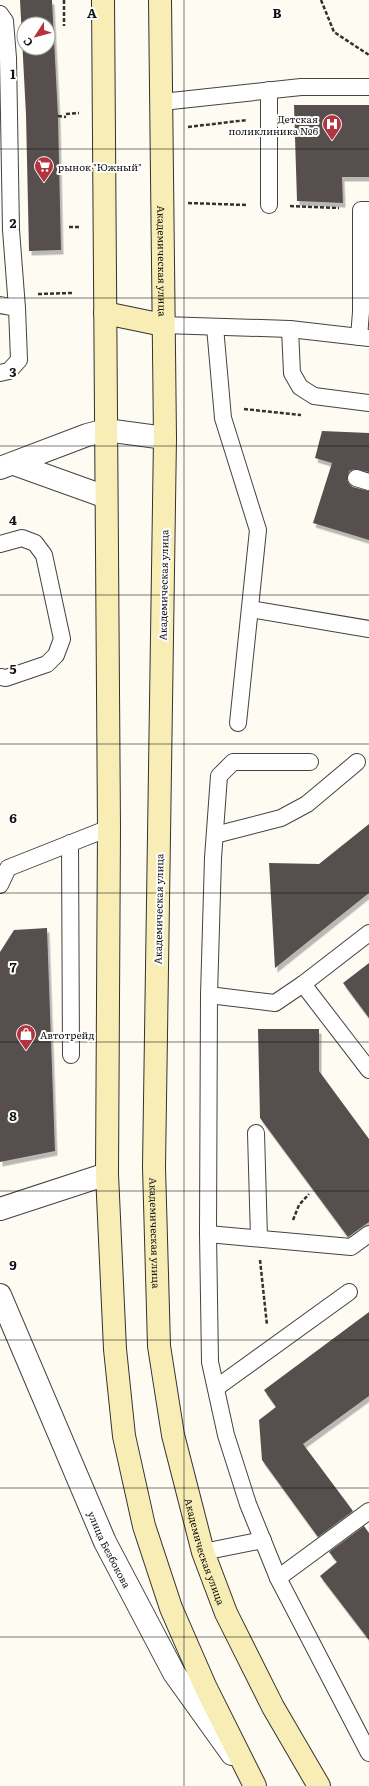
<svg xmlns="http://www.w3.org/2000/svg" width="369" height="1786" font-family="Literata,serif">
	<style>
		.building { fill: #57504d; fill-rule: evenodd; filter: url(#shadow) }
		.lines { fill: none; stroke-linecap: round; stroke-linejoin: round }
		.service-casing { stroke: #434343; stroke-width: 18 }
		.minor-casing { stroke: #434343; stroke-width: 24 }
		.tertiary-casing { stroke: #434343; stroke-width: 24 }
		.secondary-casing { stroke: #323232; stroke-width: 24 }
		.path { stroke: #323232; stroke-width: 2.5; stroke-dasharray: 4 2; stroke-linecap: butt }
		.service { stroke: #fff; stroke-width: 16 }
		.minor { stroke: #fff; stroke-width: 22 }
		.tertiary { stroke: #fff; stroke-width: 22 }
		.secondary { stroke: #f8edb4; stroke-width: 22 }
		.grid { fill: none; stroke: #101010; stroke-width: 1; stroke-opacity: 0.55 }
		.labels { text-anchor: middle; dominant-baseline: central; stroke-width: 4; stroke-linejoin: round; paint-order: stroke }
		.poi-label { font-size: 10px; fill: #101010; stroke: #fff; text-anchor: start }
		.street-label { font-size: 10px; fill: #101010; stroke: #fff }
		.grid-label { font-size: 13px; text-anchor: middle; font-weight: bold; fill: #101010; stroke: #fff; stroke-width: 4; stroke-linejoin: round; paint-order: stroke }
	</style>
	<defs>
		<filter id="shadow"><feDropShadow dx="2.5" dy="4.5" stdDeviation="0" flood-color="#0004"/></filter>
	</defs>
	<rect width="100%" height="100%" fill="#fefbf3"/>
	<g class="building">
		<path d="M 20,0 L 52,0 L 58,116 L 61,250 L 29,251 L 26,115 ZM 24,24 L 48,24 L 48,48 L 24,48 Z"/>
		<path d="M 294,105 L 369,105 L 369,177 L 342,177 L 343,203 L 297,201 Z"/>
		<path d="M 322,431 L 369,433 L 369,472 L 354,469 L 349,471 L 347,480 L 349,484 L 353,487 L 369,491 L 369,540 L 313,523 L 332,463 L 315,458 Z"/>
		<path d="M 369,824 L 369,893 L 275,968 L 269,863 L 319,864 Z"/>
		<path d="M 47,928 L 55,1151 L 0,1162 L 0,952 L 14,930 Z"/>
		<path d="M 369,963 L 369,1018 L 343,983 Z"/>
		<path d="M 258,1029 L 319,1029 L 319,1071 L 369,1139 L 369,1222 L 348,1237 L 260,1118 Z"/>
		<path d="M 369,1312 L 369,1396 L 303,1444 L 353,1511 L 318,1537 L 262,1460 L 259,1420 L 276,1407 L 264,1390 Z"/>
		<path d="M 364,1526 L 369,1533 L 369,1640 L 320,1576 L 337,1562 L 329,1552 Z"/>
	</g>
	<g class="lines">
		<g class="service-casing">
			<g id="service">
				<path d="M 0,14 L 5,21 L 8,58 L 11,230 L 17,308 L 19,360 L 9,371 L 0,373"/>
				<path d="M 162,102 L 301,87 L 369,87"/>
				<path d="M 269,205 L 269,90"/>
				<path d="M 0,305 L 17,308"/>
				<path d="M 163,325 L 290,329 L 369,338"/>
				<path d="M 215,327 L 223,418 L 258,530 L 238,723"/>
				<path d="M 290,329 L 292,373 L 300,387 L 314,396 L 369,403"/>
				<path d="M 359,337 L 361,312 L 361,210 L 369,210"/>
				<path d="M 356,478 L 369,482"/>
				<path d="M 0,544 L 22,538 L 35,543 L 44,555 L 62,639 L 56,655 L 47,664 L 6,678 L 0,677"/>
				<path d="M 250,609 L 369,629"/>
				<path d="M 310,762 L 233,762 L 219,776 L 213,858 L 209,995 L 208,1234 L 210,1362 L 226,1435 L 248,1504 L 278,1578 L 369,1753"/>
				<path d="M 215,835 L 281,818 L 307,804 L 357,762"/>
				<path d="M 70,843 L 71,1055"/>
				<path d="M 0,885 L 8,868 L 109,828"/>
				<path d="M 303,984 L 369,933"/>
				<path d="M 209,995 L 275,1003 L 303,984 L 369,1070"/>
				<path d="M 256,1133 L 259,1238"/>
				<path d="M 208,1234 L 351,1247 L 369,1234"/>
				<path d="M 216,1388 L 349,1292"/>
				<path d="M 203,1552 L 263,1540"/>
				<path d="M 278,1578 L 369,1511"/>
			</g>
		</g>
		<g class="minor-casing">
			<g id="minor">
				<path d="M 0,1209 L 107,1174"/>
				<path id="s1" d="M 0,1295 L 105,1542 L 174,1673 L 232,1754"/>
			</g>
		</g>
		<g class="tertiary-casing">
			<g id="tertiary">
				<path d="M 14,464 L 106,497"/>
				<path d="M 0,468 L 87,435 L 106,430 L 165,438"/>
			</g>
		</g>
		<g class="secondary-casing">
			<g id="secondary">
				<path d="M 103,0 L 109,828 L 107,1174 L 115,1349 L 124,1436 L 144,1526 L 171,1608 L 205,1686 L 255,1786"/>
				<path id="s2" d="M 160,0 L 165,438 L 154,1167 L 159,1346 L 173,1435 L 203,1552 L 226,1613 L 273,1707 L 319,1786"/>
				<path d="M 105,313 L 163,325"/>
			</g>
		</g>
		<g class="path">
			<path d="M 64,0 L 64,26"/>
			<path d="M 321,0 L 334,32 L 369,55"/>
			<path d="M 66,114 L 79,113"/>
			<path d="M 58,116 L 66,117"/>
			<path d="M 188,127 L 247,120"/>
			<path d="M 188,203 L 247,205"/>
			<path d="M 290,206 L 339,208"/>
			<path d="M 69,227 L 79,227"/>
			<path d="M 38,294 L 72,293"/>
			<path d="M 244,409 L 301,415"/>
			<path d="M 293,1220 L 299,1205 L 309,1194"/>
			<path d="M 260,1260 L 267,1325"/>
		</g>
		<use href="#service" class="service"/>
		<use href="#minor" class="minor"/>
		<use href="#tertiary" class="tertiary"/>
		<use href="#secondary" class="secondary"/>
	</g>
	<path class="grid" d="M 184,0 L 184,1786M 0,149 L 369,149M 0,298 L 369,298M 0,446 L 369,446M 0,595 L 369,595M 0,744 L 369,744M 0,893 L 369,893M 0,1042 L 369,1042M 0,1191 L 369,1191M 0,1340 L 369,1340M 0,1488 L 369,1488M 0,1637 L 369,1637"/>
	<defs>
		<g id="hospital-pin" transform="scale(1)"><path d="M0 17L-7.5 6A9.5 9.5 0 1 1 7.5 6Z" fill="#b43340" stroke="#fff"/><path d="M-5-5h3v3.5h4V-5h3V5h-3V1.5h-4V5h-3Z" fill="#fff"/></g>
		<g id="supermarket-pin" transform="scale(1)"><path d="M0 17L-7.5 6A9.5 9.5 0 1 1 7.5 6Z" fill="#b43340" stroke="#fff"/><path d="M-6-5.5h2.5l.6 2H6L4.5 2H-2.5L-4.4-4H-6ZM-1.5 3.2a1.3 1.3 0 1 0 .1 0ZM3 3.2a1.3 1.3 0 1 0 .1 0Z" fill="#fff"/></g>
		<g id="shop-pin" transform="scale(1)"><path d="M0 17L-7.5 6A9.5 9.5 0 1 1 7.5 6Z" fill="#b43340" stroke="#fff"/><path d="M-5-2.5h2.3a2.7 3.5 0 0 1 5.4 0H5L5.5 6h-11ZM-1.5-2.5h3a1.5 2.3 0 0 0-3 0Z" fill="#fff"/></g>
	</defs>
	<g fill-rule="evenodd">
		<use href="#hospital-pin" x="332" y="124"/>
		<use href="#supermarket-pin" x="44" y="166"/>
		<use href="#shop-pin" x="26" y="1034"/>
	</g>
	<g class="labels">
		<g class="poi-label">
			<text x="318" y="118" text-anchor="end">Детская<tspan x="318" dy="12">поликлиника №6</tspan></text>
			<text x="58" y="166">рынок "Южный"</text>
			<text x="40" y="1034">Автотрейд</text>
		</g>
		<g class="street-label">
			<text stroke="none"><textPath href="#s2" startOffset="261">Академическая улица</textPath></text>
			<text transform="translate(163 585) rotate(-89)">Академическая улица</text>
			<text transform="translate(158 909) rotate(-89)">Академическая улица</text>
			<text stroke="none"><textPath href="#s2" startOffset="1233">Академическая улица</textPath></text>
			<text stroke="none"><textPath href="#s1" startOffset="277">улица Безбокова</textPath></text>
			<text stroke="none"><textPath href="#s2" startOffset="1557">Академическая улица</textPath></text>
		</g>
	</g>
	<g class="grid-label">
		<text x="92" y="18">A</text>
		<text x="277" y="18">B</text>
		<text x="13" y="79">1</text>
		<text x="13" y="228">2</text>
		<text x="13" y="377">3</text>
		<text x="13" y="525">4</text>
		<text x="13" y="674">5</text>
		<text x="13" y="823">6</text>
		<text x="13" y="972">7</text>
		<text x="13" y="1121">8</text>
		<text x="13" y="1270">9</text>
	</g>
	<g transform="translate(36 36) rotate(234)"><circle r="19" fill="#ffffff" stroke="#9f9f9f"/>
	<path d="M0-3L7 15L0 10L-7 15Z" fill="#b43340"/>
	<text y="-6" font-size="11" font-weight="bold" text-anchor="middle" fill="#101010">С</text>
	</g>
</svg>
